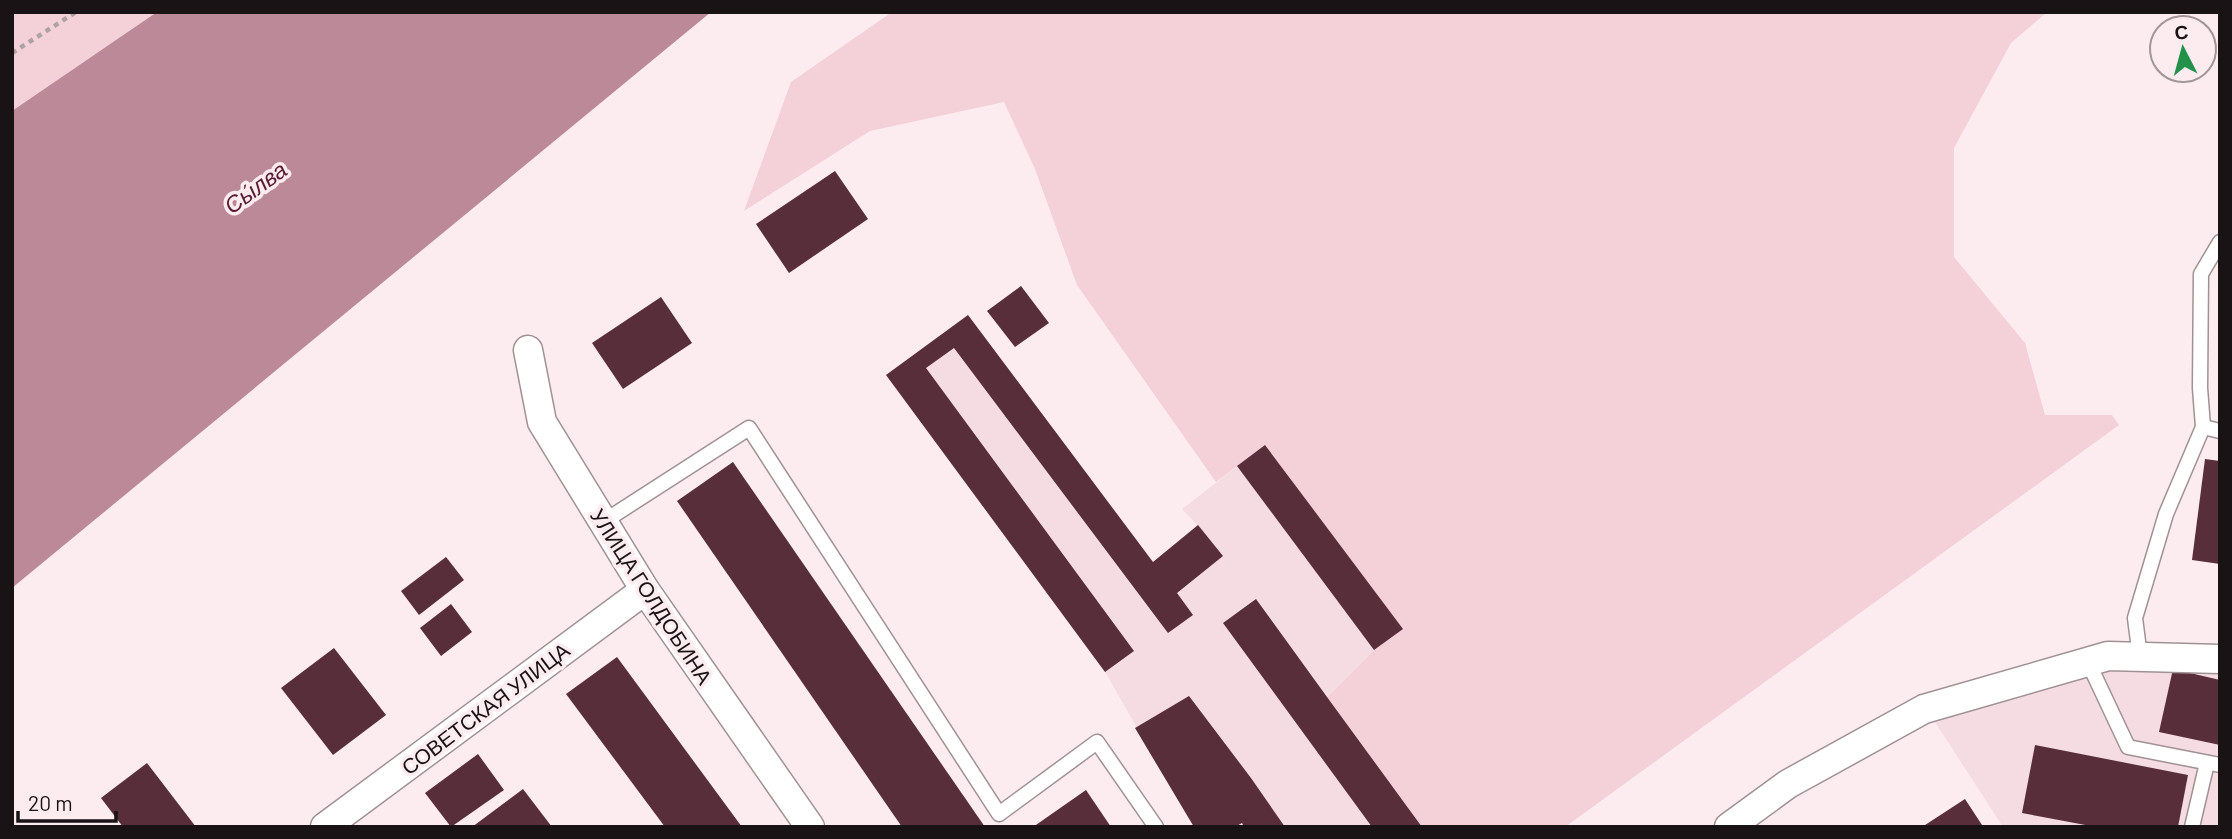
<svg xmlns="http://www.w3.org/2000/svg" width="2232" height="839" font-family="Barlow,sans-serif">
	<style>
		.built { fill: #f5dce3 }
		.green { fill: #f4d0d9 }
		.water { fill: #bb8997 }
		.building { fill: #582e3b }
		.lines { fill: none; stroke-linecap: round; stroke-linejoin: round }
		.lane-casing { stroke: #a09195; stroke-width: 17 }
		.street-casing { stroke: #a09195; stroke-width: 31 }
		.path { stroke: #aea2a5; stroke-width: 4.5; stroke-dasharray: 5 5; stroke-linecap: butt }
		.lane { stroke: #fff; stroke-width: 14 }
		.street { stroke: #fff; stroke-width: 28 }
		.labels { text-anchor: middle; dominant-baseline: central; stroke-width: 7; stroke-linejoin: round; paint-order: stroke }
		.street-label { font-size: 21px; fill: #191315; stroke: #fcecf0 }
		.water-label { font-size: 23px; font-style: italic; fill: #591c33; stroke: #fcecf0 }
	</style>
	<rect width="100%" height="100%" fill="#fcecf0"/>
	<g class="built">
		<path d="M 968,315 L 1153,562 L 1198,526 L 1182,509 L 1265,445 L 1403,629 L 1374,650 L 1327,697 L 1422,827 L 1244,827 L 1241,823 L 1235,827 L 1194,827 L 1105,672 L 886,375 Z"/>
		<path d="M 2113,662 L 2220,666 L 2220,827 L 2003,827 L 1933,719 Z"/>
	</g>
	<g class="green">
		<path d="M 12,12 L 157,12 L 12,111 Z"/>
		<path d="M 892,12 L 2047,12 L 2011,43 L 1954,148 L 1954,257 L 2025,343 L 2045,415 L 2112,415 L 2119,425 L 1565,827 L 1422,827 L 1327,697 L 1374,650 L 1402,628 L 1265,445 L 1216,482 L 1077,285 L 1035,169 L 1004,102 L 870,131 L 744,211 L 791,82 Z"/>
	</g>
	<path class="water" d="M 157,12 L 711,12 L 12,588 L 12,111 Z"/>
	<g class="building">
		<path d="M 835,171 L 868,219 L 789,273 L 756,224 Z"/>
		<path d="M 1021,286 L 1049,323 L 1015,347 L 987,311 Z"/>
		<path d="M 661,297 L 692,343 L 623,389 L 592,343 Z"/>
		<path d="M 968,315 L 1153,562 L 1198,525 L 1223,556 L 1177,593 L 1193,615 L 1168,633 L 954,348 L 926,368 L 1134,651 L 1105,672 L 886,375 Z"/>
		<path d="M 1265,445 L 1403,629 L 1374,650 L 1237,466 Z"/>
		<path d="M 2205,459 L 2220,461 L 2220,564 L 2192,560 Z"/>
		<path d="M 733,462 L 985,827 L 902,827 L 677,501 Z"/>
		<path d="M 446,557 L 464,580 L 419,615 L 401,591 Z"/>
		<path d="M 1256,599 L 1327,697 L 1422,827 L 1372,827 L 1223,623 Z"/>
		<path d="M 451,604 L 472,632 L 441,656 L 420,628 Z"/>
		<path d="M 334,648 L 386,715 L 333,755 L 281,688 Z"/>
		<path d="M 617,657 L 742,827 L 665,827 L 566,694 Z"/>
		<path d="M 2173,669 L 2220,680 L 2220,745 L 2159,732 Z"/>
		<path d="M 1189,696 L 1251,778 L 1285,827 L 1244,827 L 1242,823 L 1235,827 L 1194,827 L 1135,728 Z"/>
		<path d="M 2035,745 L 2188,775 L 2178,827 L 2096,827 L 2022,813 Z"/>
		<path d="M 478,754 L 504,790 L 451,827 L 425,793 Z"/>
		<path d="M 147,763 L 196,827 L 123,827 L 101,798 Z"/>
		<path d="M 523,789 L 552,827 L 472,827 Z"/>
		<path d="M 1086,790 L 1111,827 L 1033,827 Z"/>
		<path d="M 1965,799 L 1982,825 L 1922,827 Z"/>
	</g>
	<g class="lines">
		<g class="lane-casing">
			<g id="lane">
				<path d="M 2203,427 L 2220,431"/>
				<path d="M 603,522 L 749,428 L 999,814 L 1097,742 L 1156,827"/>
				<path d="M 2140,657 L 2135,618 L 2166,514 L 2203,427 L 2200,388 L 2201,274 L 2220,242"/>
				<path d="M 2089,664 L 2128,747 L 2220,765"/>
				<path d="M 2192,827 L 2207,763"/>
			</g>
		</g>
		<g class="street-casing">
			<g id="street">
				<path d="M 528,350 L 542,422 L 645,590 L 810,827"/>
				<path d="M 325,827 L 645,590"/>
				<path d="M 1729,827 L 1788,784 L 1924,709 L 2108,656 L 2220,659"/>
			</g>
		</g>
		<path class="path" d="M 12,53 L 76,12"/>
		<use href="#lane" class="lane"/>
		<use href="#street" class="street"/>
	</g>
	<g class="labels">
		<g class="street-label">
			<text transform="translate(652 596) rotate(57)">УЛИЦА ГОЛДОБИНА</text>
			<text transform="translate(485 708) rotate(-37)">СОВЕТСКАЯ УЛИЦА</text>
		</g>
		<g class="water-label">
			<text transform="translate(255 187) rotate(-36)">Сы́лва</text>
		</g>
	</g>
	<rect width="2232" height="839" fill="none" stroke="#191315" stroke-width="28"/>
	<g transform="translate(2183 49) rotate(354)"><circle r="33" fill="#fcecf0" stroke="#a19598" stroke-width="2"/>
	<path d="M0-5L12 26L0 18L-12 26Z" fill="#24914a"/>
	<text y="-10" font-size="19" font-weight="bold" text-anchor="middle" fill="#191315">С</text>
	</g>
	<path d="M18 811v10h98v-10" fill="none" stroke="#191315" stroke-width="3.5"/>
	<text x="28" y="811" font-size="21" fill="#191315" stroke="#fcecf0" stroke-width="5" paint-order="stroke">20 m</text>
</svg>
